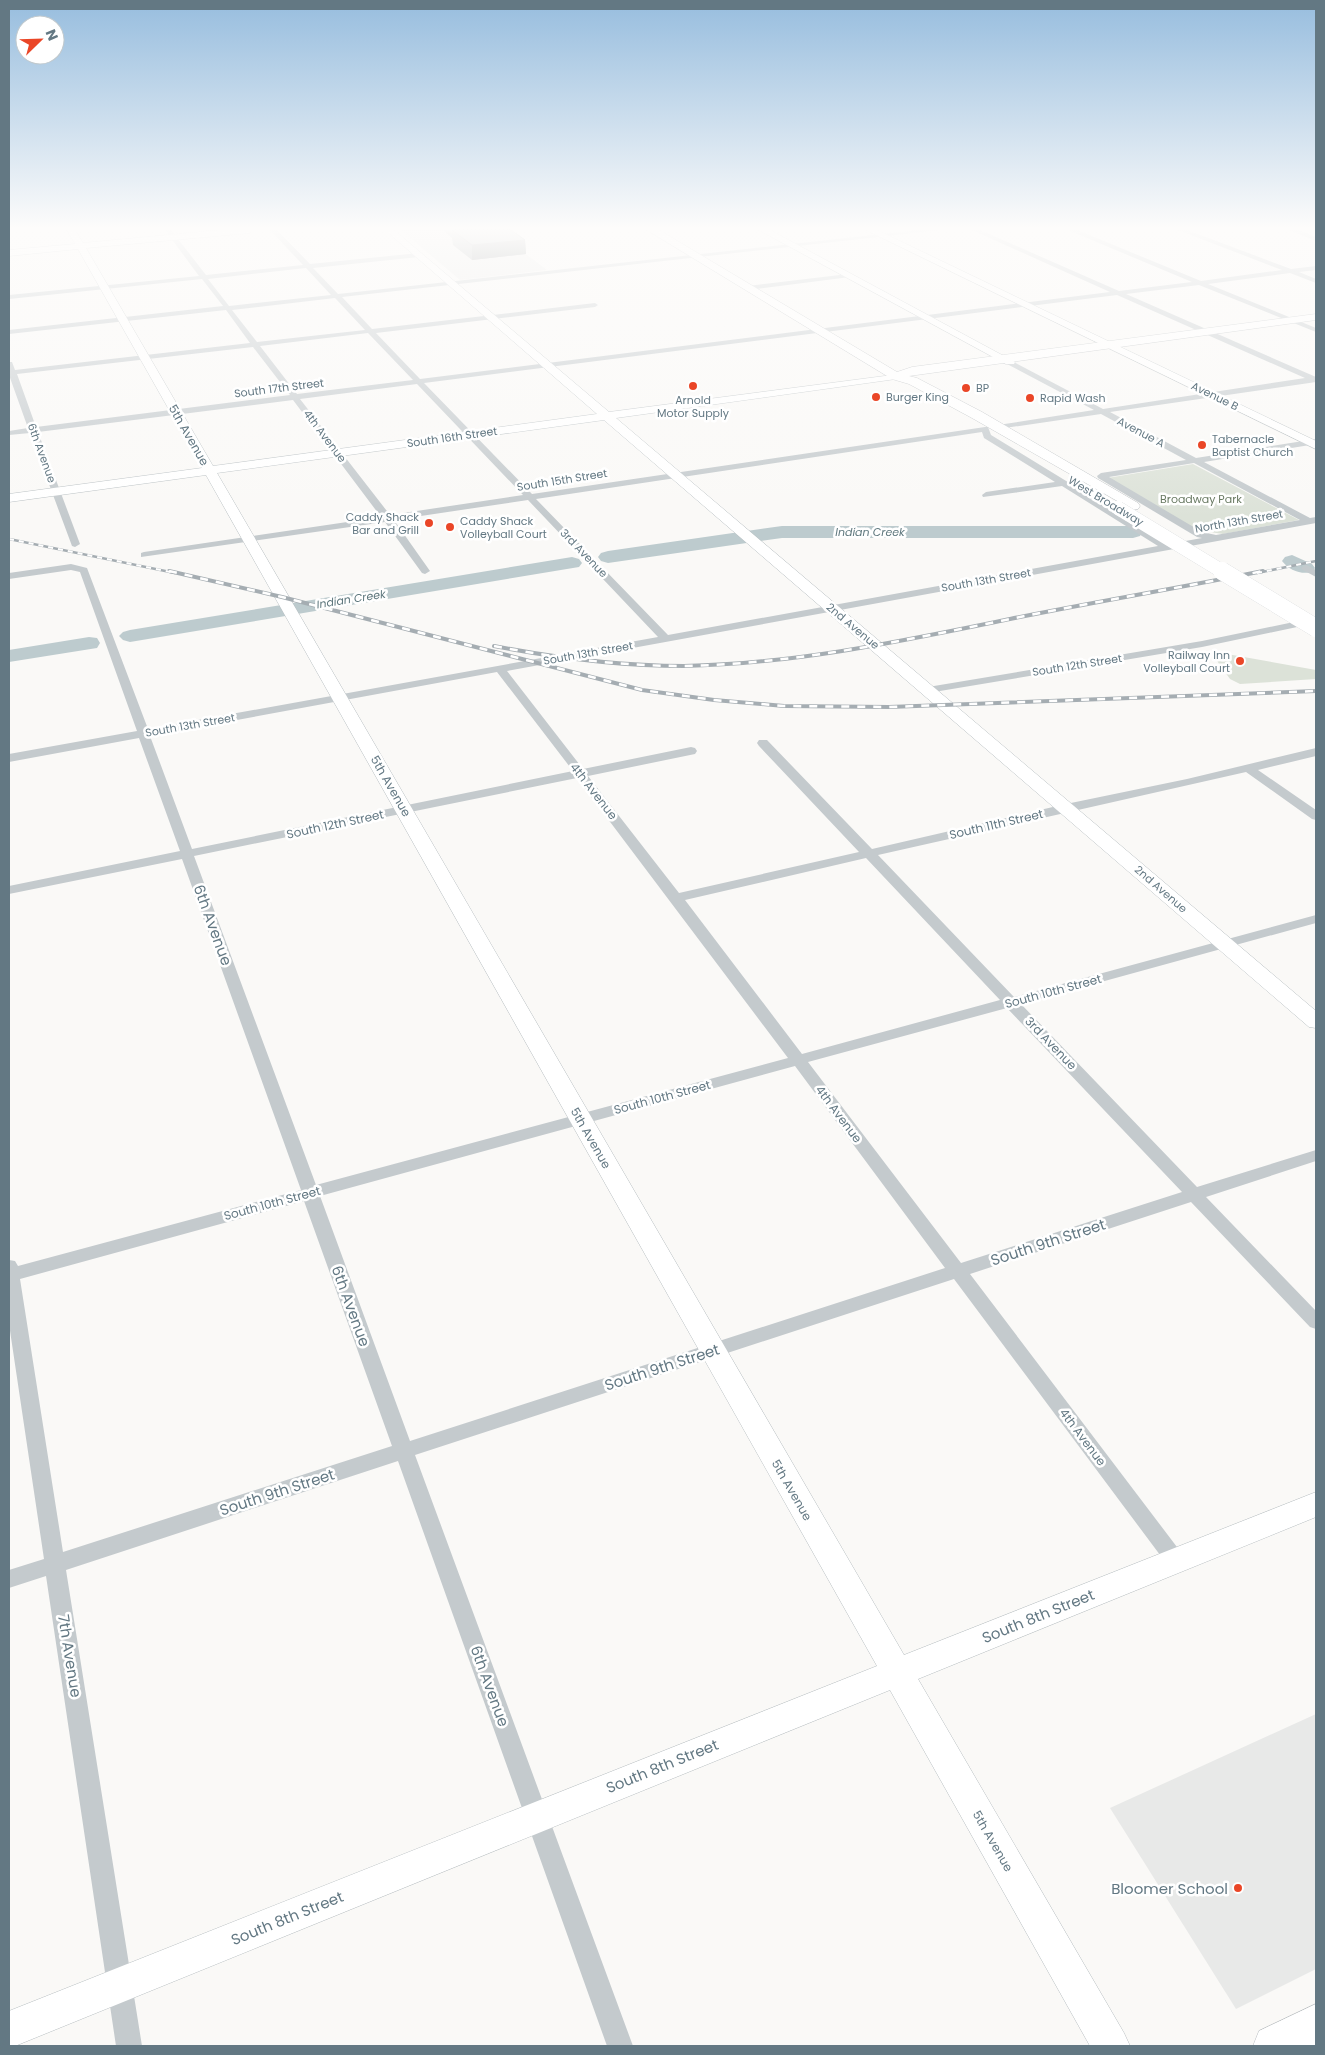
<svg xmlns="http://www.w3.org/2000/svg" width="1325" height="2055" font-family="Poppins,sans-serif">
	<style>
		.built { fill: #e8e9e8 }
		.green { fill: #dce2d8 }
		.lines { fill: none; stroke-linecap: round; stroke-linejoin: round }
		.river { fill: #bdcbce; fill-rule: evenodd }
		.secondary-casing { stroke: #b7bec1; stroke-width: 1 }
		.primary-casing { stroke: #b8bdc0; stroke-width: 1 }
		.street { fill: #c4cacd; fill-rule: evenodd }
		.secondary { fill: #fff; fill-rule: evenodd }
		.primary { fill: #fff; fill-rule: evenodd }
		.rail-far1-casing { stroke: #a5adb2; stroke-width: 2.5 }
		.rail-casing { stroke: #a5adb2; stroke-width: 4 }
		.rail-far1 { stroke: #fff; stroke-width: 2; stroke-dasharray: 5; stroke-linecap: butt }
		.rail { stroke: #fff; stroke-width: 2.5; stroke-dasharray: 8; stroke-linecap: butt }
		.primary-bridge-far1-casing { stroke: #b8bdc0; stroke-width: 14; stroke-linecap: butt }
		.primary-bridge-casing { stroke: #b8bdc0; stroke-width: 18; stroke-linecap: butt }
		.primary-bridge-far1 { stroke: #fff; stroke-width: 14 }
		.primary-bridge { stroke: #fff; stroke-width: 18 }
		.wall { fill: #939da0 }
		.shaded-wall { fill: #787f82 }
		.building { fill: #abb6ba; stroke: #787f82 }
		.poi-dot { fill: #ea4627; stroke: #fff; stroke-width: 2 }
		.labels { text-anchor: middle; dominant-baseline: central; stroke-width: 5; stroke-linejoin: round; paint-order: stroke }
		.far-street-label { font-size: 11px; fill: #637883; stroke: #fff }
		.far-poi-label { font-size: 11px; fill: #637883; stroke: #fff; text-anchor: start }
		.far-park-label { font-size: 11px; fill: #697a63; stroke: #fff }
		.far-water-label { font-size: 11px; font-style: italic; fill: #5e777d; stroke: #fff }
		.street-label { font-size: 12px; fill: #637883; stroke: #fff }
		.near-street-label { font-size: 15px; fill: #637883; stroke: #fff }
		.near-poi-label { font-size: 15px; fill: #637883; stroke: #fff; text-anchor: end }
	</style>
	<rect width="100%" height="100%" fill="#faf9f7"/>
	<g class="built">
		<path d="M 401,230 L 494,230 L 547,270 L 460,280 Z"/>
		<path d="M 1316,1714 L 1316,1969 L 1236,2009 L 1110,1808 Z"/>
	</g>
	<g class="green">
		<path d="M 1193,464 L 1299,520 L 1223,534 L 1197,530 L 1107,478 Z"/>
		<path d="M 1210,651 L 1316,670 L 1316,679 L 1240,684 L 1230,679 Z"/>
	</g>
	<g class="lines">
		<g class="river">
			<path d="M 782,526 L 1133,526 L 1140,528 L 1142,532 L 1140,536 L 1133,538 L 782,538 L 608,563 L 601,561 L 598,557 L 601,553 L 608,551 Z"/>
			<path d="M 1292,555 L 1312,564 L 1315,568 L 1312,572 C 1301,575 1289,570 1282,561 L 1285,557 Z"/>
			<path d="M 572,557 L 579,559 L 582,563 L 579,567 L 130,642 L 123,640 L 119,636 L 123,632 L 130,630 Z"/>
			<path d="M 89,637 L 97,638 L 100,643 L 97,648 L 9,662 L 9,650 Z"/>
		</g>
		<g class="secondary-casing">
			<g id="secondary">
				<path d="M 67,230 L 75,230 L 83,243 L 221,230 L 254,230 L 250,233 L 86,248 L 213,466 L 597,414 L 385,230 L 394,230 L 609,412 L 900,374 L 901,376 L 896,379 L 616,418 L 1316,1011 L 1316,1028 L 1309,1027 L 604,420 L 217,473 L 904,1655 L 1316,1492 L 1316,1517 L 918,1679 L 1124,2033 L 1130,2046 L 1090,2046 L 890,1690 L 15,2046 L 9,2046 L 9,2011 L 877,1666 L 206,475 L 9,502 L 9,494 L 202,468 L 78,249 L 9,256 L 9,250 L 75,244 Z"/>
				<path d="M 759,230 L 770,230 L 1015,362 L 1014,364 L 1006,364 Z"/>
				<path d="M 866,230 L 877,230 L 1316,441 L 1316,449 Z"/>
			</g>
		</g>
		<g class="primary-casing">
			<g id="primary">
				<path d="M 647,230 L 659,230 L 897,372 L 912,367 L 1316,314 L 1316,320 L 909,376 L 917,378 L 982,412 L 1138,503 L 1140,506 L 1138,509 L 1133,510 L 972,418 L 909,384 L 892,379 Z"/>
				<path d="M 1316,2004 L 1316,2046 L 1253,2046 L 1259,2031 Z"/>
			</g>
		</g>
		<g class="street">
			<path d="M 165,230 L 171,230 L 206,275 L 303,265 L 270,230 L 277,230 L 310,264 L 419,253 L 422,255 L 419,257 L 313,268 L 338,294 L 919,230 L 940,230 L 342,297 L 372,329 L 595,303 L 598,305 L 595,307 L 376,333 L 420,379 L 1110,292 L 972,230 L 980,230 L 1119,291 L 1192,282 L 1068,230 L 1077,230 L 1201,281 L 1282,270 L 1178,230 L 1187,230 L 1291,269 L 1316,266 L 1316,270 L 1299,272 L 1316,279 L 1316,283 L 1290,273 L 1208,284 L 1316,328 L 1316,332 L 1199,285 L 1126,294 L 1316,377 L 1316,382 L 1110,412 L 1196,458 L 1316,439 L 1316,444 L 1204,462 L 1310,518 L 1316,517 L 1316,523 L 507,671 L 583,769 L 691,747 L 695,748 L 697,751 L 695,754 L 588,776 L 679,893 L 859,852 L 759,746 L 757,743 L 759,740 L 767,740 L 872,849 L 1066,804 L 1187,779 L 1316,748 L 1316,756 L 1258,770 L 1316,810 L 1316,820 L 1312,819 L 1246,772 L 878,855 L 1014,997 L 1316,915 L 1316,923 L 1021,1004 L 1197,1187 L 1316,1150 L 1316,1161 L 1206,1197 L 1316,1311 L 1316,1329 L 1310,1327 L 1191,1202 L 970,1274 L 1183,1555 L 1187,1561 L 1183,1567 L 1176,1570 L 1169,1567 L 954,1279 L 415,1455 L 633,2046 L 607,2046 L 398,1461 L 66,1570 L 142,2046 L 116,2046 L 46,1576 L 9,1588 L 9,1570 L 44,1559 L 9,1324 L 9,1260 L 15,1261 L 18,1266 L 301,1190 L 182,859 L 9,894 L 9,886 L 180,851 L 139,738 L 9,762 L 9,754 L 137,731 L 80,572 L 71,570 L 9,579 L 9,573 L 71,564 L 87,568 L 148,729 L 658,637 L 528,500 L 394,520 L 430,571 L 425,574 L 422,573 L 385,522 L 141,557 L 141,553 L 144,552 L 381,517 L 293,400 L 38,432 L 80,544 L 75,547 L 72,546 L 30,433 L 9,435 L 9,431 L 28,428 L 9,375 L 9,362 L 12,362 L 15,370 L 250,343 L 226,310 L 9,334 L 9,330 L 223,306 L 202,279 L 9,299 L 9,295 L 199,276 ZM 306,268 L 331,295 L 229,306 L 208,279 ZM 1117,295 L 1305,378 L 1103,409 L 1010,360 L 1007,360 L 1007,364 L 1094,410 L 998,425 L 994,427 L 998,429 L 1101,414 L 1186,460 L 1101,473 L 1097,476 L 1098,478 L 1197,537 L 1202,538 L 1169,544 L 991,435 L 988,427 L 985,427 L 532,494 L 424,383 ZM 335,298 L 365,330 L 257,342 L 232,310 ZM 368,333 L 413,380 L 297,394 L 260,346 ZM 253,347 L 290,395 L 36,427 L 17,374 ZM 417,384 L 523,495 L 390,515 L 300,399 ZM 982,432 L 984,438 L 1055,482 L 986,492 L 982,495 L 983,497 L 1062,486 L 1158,546 L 668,635 L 536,499 ZM 1194,463 L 1300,520 L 1216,535 L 1202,532 L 1109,477 ZM 497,672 L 573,771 L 192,849 L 150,736 ZM 577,778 L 788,1058 L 316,1185 L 194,856 ZM 866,858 L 1000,1000 L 802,1054 L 685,900 ZM 1007,1008 L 1182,1192 L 961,1263 L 808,1062 ZM 795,1066 L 945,1268 L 410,1441 L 320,1196 ZM 304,1201 L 392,1446 L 63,1552 L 20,1279 Z"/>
			<path d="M 1289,230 L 1298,230 L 1316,237 L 1316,241 Z"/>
			<path d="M 848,274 L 850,275 L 850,277 L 748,290 L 745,288 L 748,286 Z"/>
			<path d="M 1306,565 L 1316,570 L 1316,577 L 1303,570 L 1301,568 Z"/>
			<path d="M 1313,618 L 1316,619 L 1316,623 L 1202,647 L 928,693 L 922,690 L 928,687 L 1202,641 Z"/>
		</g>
		<use href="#secondary" class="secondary"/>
		<use href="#primary" class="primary"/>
		<g class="rail-far1-casing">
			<g id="rail-far1">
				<path d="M 9,539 L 175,573"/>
				<path d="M 1257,573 L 1316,561"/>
			</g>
		</g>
		<g class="rail-casing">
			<g id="rail">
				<path d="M 169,571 L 282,597 L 642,690 L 714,700 L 784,706 L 889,707 L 1316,691"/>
				<path d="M 494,646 C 557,658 620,666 684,666 C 794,664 902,641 1010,619 C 1094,602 1179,588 1263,571"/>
			</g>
		</g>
		<use href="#rail-far1" class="rail-far1"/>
		<use href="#rail" class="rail"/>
		<g class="primary-bridge-far1-casing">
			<path id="primary-bridge-far1" d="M 1118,508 L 1225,573"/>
		</g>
		<g class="primary-bridge-casing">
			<path id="primary-bridge" d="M 1222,571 L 1316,628"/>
		</g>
		<use href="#primary-bridge-far1" class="primary-bridge-far1"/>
		<use href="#primary-bridge" class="primary-bridge"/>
	</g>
	<path class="wall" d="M 443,230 L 511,230 L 525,240 L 526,254 L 472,260 L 453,245 L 452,238 Z"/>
	<path class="shaded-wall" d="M 525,240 L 526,254 L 472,260 L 472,245 Z"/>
	<path class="building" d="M 452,230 L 511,230 L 525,240 L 472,245 Z"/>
	<linearGradient id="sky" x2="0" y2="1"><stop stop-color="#97bdde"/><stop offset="0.44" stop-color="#fdfcfb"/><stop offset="1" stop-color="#fdfcfb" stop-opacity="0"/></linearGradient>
	<rect width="1325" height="518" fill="url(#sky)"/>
	<g class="poi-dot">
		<circle cx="693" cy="386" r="5"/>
		<circle cx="966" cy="388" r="5"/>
		<circle cx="876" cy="397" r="5"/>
		<circle cx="1030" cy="398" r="5"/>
		<circle cx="1202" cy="445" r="5"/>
		<circle cx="429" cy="523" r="5"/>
		<circle cx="450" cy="527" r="5"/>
		<circle cx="1240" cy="661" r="5"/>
		<circle cx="1238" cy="1888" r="5"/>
	</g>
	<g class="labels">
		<g class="far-street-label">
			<text transform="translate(279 388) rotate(-7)">South 17th Street</text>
			<text transform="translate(1215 396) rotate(26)">Avenue B</text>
			<text transform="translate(1141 432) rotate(28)">Avenue A</text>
			<text transform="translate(325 436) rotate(53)">4th Avenue</text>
			<text transform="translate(452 437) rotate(-8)">South 16th Street</text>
			<text transform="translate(42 453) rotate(70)">6th Avenue</text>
			<text transform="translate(562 480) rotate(-9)">South 15th Street</text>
			<text transform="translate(1106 501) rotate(31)">West Broadway</text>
			<text transform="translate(1239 521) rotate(-10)">North 13th Street</text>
			<text transform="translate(584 553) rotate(46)">3rd Avenue</text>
			<text transform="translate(986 580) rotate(-10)">South 13th Street</text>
			<text transform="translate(853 626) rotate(40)">2nd Avenue</text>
			<text transform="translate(588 653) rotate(-10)">South 13th Street</text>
			<text transform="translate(1077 665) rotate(-9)">South 12th Street</text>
			<text transform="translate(190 725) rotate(-10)">South 13th Street</text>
			<text transform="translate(1161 889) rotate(41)">2nd Avenue</text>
		</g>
		<g class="far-poi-label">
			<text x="976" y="388">BP</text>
			<text x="886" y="397">Burger King</text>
			<text x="1040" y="398">Rapid Wash</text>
			<text x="693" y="400" text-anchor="middle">Arnold<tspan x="693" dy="13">Motor Supply</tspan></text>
			<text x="1212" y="439">Tabernacle<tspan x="1212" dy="13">Baptist Church</tspan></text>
			<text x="419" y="517" text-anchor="end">Caddy Shack<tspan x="419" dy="13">Bar and Grill</tspan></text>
			<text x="460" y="521">Caddy Shack<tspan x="460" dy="13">Volleyball Court</tspan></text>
			<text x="1230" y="655" text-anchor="end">Railway Inn<tspan x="1230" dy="13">Volleyball Court</tspan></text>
		</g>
		<g class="far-park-label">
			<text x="1201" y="499">Broadway Park</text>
		</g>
		<g class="far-water-label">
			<text x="870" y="532">Indian Creek</text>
			<text transform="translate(351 599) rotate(-9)">Indian Creek</text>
		</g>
		<g class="street-label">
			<text transform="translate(189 435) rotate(60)">5th Avenue</text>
			<text transform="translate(391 786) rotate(60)">5th Avenue</text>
			<text transform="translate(594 791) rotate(52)">4th Avenue</text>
			<text transform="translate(335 824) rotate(-12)">South 12th Street</text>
			<text transform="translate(996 824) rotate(-13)">South 11th Street</text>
			<text transform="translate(1053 991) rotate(-15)">South 10th Street</text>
			<text transform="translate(1051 1043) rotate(46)">3rd Avenue</text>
			<text transform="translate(662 1097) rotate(-15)">South 10th Street</text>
			<text transform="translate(839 1114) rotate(53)">4th Avenue</text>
			<text transform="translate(591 1138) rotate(60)">5th Avenue</text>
			<text transform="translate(272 1203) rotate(-15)">South 10th Street</text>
			<text transform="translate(1083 1437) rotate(53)">4th Avenue</text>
			<text transform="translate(792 1490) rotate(60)">5th Avenue</text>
			<text transform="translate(993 1841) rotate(60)">5th Avenue</text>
		</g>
		<g class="near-street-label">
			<text transform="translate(213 925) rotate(70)">6th Avenue</text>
			<text transform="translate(1048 1242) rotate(-18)">South 9th Street</text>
			<text transform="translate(351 1306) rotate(70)">6th Avenue</text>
			<text transform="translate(662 1367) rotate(-18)">South 9th Street</text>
			<text transform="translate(277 1492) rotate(-18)">South 9th Street</text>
			<text transform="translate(1038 1616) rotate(-22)">South 8th Street</text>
			<text transform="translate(70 1656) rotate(81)">7th Avenue</text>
			<text transform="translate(490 1686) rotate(70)">6th Avenue</text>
			<text transform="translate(662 1766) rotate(-22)">South 8th Street</text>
			<text transform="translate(287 1918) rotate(-22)">South 8th Street</text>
		</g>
		<g class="near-poi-label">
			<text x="1228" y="1888">Bloomer School</text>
		</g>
	</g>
	<rect width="1325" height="2055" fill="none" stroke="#637883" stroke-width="20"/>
	<g transform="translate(40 40) rotate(67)"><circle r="24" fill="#ffffff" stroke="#c1c9cd"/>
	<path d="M0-4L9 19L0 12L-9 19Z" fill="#ea4627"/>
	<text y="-8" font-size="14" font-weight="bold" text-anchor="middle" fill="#637883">N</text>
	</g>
</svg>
